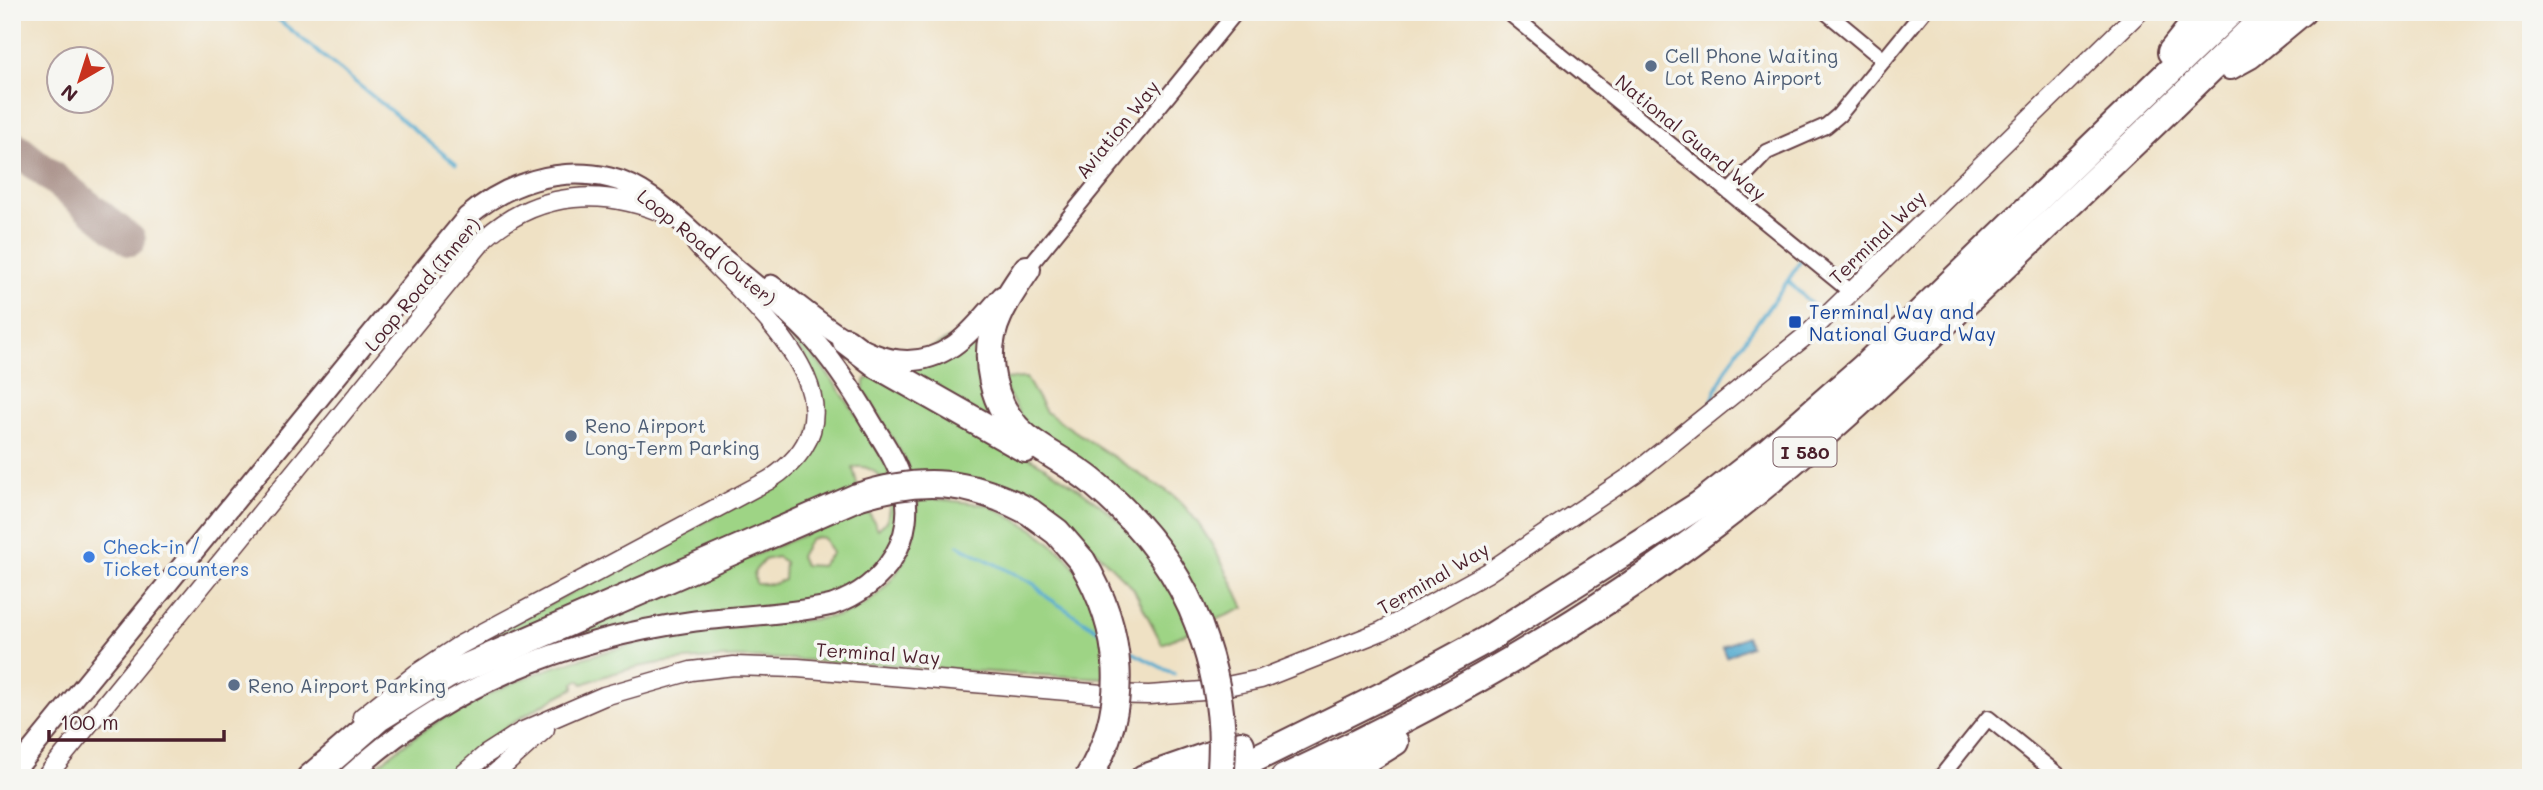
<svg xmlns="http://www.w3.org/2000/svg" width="2543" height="790" font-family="Mali,sans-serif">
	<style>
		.green { fill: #9ed485; stroke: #747a58; stroke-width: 2; fill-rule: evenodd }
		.water { fill: #52aacf; stroke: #4e647d; stroke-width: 2 }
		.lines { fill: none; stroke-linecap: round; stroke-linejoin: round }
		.stream { stroke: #52aacf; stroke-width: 3.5 }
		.taxiway { stroke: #9c8078; stroke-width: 32 }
		.minor-casing { stroke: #633c42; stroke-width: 18 }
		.tertiary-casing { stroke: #633c42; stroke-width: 21 }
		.secondary-casing { stroke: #633c42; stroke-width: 23 }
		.motorway-casing { stroke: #633c42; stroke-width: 30 }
		.minor { stroke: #fff; stroke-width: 14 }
		.tertiary { stroke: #fff; stroke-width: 18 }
		.secondary { stroke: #fff; stroke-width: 19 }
		.motorway { stroke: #fff; stroke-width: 26 }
		.motorway-bridge-casing { stroke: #633c42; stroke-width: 30; stroke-linecap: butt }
		.motorway-bridge { stroke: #fff; stroke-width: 26 }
		.service-dot { fill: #5c6f8a; stroke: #f6f6f2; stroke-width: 2.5 }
		.transit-dot { fill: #1a4fb4; stroke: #f6f6f2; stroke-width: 2.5 }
		.shop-dot { fill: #3f7fe0; stroke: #f6f6f2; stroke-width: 2.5 }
		.labels { text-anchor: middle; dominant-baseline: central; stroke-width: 7; stroke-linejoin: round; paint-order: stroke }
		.shield { fill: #f6f6f2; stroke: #7e6067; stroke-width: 2 }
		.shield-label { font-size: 18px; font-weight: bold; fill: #4a1f2b }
		.service-label { font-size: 19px; fill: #4e5e75; stroke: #f6f6f2; text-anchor: start }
		.street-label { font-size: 19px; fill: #4a1f2b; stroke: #f6f6f2 }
		.transit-label { font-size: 19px; fill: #164399; stroke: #f6f6f2; text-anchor: start }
		.shop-label { font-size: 19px; fill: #366cbe; stroke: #f6f6f2; text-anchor: start }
	</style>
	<rect width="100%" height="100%" fill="#f6f6f2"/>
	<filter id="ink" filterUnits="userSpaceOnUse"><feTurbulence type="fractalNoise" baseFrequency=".0143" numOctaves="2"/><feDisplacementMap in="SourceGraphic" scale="14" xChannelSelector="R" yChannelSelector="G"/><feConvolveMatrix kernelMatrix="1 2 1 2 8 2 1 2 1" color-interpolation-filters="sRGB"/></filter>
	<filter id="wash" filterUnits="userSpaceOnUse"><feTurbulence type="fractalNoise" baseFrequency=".00686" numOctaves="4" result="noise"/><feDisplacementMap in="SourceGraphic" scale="28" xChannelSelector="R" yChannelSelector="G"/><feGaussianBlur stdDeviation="1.57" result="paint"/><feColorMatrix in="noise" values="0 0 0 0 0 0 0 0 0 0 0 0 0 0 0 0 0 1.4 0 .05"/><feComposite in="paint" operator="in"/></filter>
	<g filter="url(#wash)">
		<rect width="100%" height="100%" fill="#efe1c4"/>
		<g class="green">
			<path d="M 768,308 C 823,359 860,416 895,482 L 885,483 C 878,473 866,463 853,468 L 859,492 L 389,701 L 471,646 L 773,486 L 788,476 L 806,454 L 818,390 L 804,356 Z"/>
			<path d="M 992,316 L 1012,433 L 893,368 Z"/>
			<path d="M 875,377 C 956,419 1095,480 1148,552 C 1166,576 1179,605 1194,630 L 1162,644 L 1133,588 L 1062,517 L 1009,494 L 911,479 L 905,460 L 863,389 L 866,379 Z"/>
			<path d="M 1026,378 L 1046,412 L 1156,485 C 1195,501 1227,571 1244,608 L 1209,623 L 1178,559 L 1030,433 L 1000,379 Z"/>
			<path d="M 920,497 L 988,505 L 1035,530 L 1067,557 L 1091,591 L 1112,678 C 1021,676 930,667 840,662 C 751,657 665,650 583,684 L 579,680 L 574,683 L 574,688 C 527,712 483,739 446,778 L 363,778 C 492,661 651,633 819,619 C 826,617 834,617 841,615 C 875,605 903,573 912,540 C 916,526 914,511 920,497 Z"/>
			<path d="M 898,499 L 896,538 L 867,579 L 831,597 L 575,640 L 338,778 L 320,778 L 431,694 L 614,613 L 867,509 L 878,529 L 887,521 L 890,502 ZM 817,537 L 824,538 L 832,553 L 821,566 L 804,565 L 800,556 L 810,539 ZM 777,557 L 785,562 L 784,580 L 773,584 L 756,584 L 754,572 L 764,560 Z"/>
		</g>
		<path class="water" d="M 1746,636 L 1750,646 L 1726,657 L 1722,647 Z"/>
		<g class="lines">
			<g class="stream">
				<path d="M 269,12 L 456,164"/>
				<path d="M 1788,281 L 1812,305"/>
				<path d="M 1712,401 C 1730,348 1773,308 1801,260"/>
				<path d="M 958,545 L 1034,584 L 1047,597 L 1099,631"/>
				<path d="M 1126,649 L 1174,674"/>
			</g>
			<path class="taxiway" d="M 12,145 L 130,240"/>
		</g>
	</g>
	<g filter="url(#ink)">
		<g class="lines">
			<g class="minor-casing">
				<g id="minor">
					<path d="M 1508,12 L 1850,291"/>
					<path d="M 1826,12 L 1884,60"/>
					<path d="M 1729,192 L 1767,152 L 1826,126 L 1839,115 L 1923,12"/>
					<path d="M 1027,269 L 1236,12"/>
					<path d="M 1940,778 L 1988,718 L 2062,778"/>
				</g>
			</g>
			<g class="tertiary-casing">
				<g id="tertiary">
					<path d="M 362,717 L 416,674 L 460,645 L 769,480 C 883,406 749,304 696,244"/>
					<path d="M 45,778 L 485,238 C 539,190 605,187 670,216"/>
					<path d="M 459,778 L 485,755 L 521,732 L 604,696 L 691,671 L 734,666 L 798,668 L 1102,694 L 1149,695 L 1203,691 L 1261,679 L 1382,631 L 1487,573 L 1634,474 L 1808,334 L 2139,12"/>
					<path d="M 490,778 L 545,729"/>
				</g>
			</g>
			<g class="secondary-casing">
				<g id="secondary">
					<path d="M 771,285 C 823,321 886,391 953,346 C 972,333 987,312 1002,296"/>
					<path d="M 12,774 L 467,217 C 506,183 559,166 610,178 C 650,187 682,224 713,250 C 746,277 779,303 809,334 C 833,360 852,389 870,420 C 881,439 896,459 902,481 C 920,537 884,587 832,605 C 788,615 740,615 695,621 C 566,639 443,687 347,778"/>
				</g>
			</g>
			<g class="motorway-casing">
				<g id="motorway">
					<path d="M 2171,52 L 2203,12"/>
					<path d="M 2230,66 L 2250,55 L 2302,12"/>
					<path d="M 1027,269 C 1017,284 1006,299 999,315 C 980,355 992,409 1026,437 C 1048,455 1075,466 1096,485 C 1142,524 1178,569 1199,626"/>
					<path d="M 846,341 L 879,366 L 1025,449"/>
					<path d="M 1030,512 L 1057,532 L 1082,561"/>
					<path d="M 310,778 L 379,718 L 448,675 L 857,497"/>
					<path d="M 1144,778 L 1241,744"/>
					<path d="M 1216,778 L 1388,693 L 1486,640 L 1699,505 L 1768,451 L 1864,367 L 2231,12"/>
					<path d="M 1284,778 C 1435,708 1580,627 1713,526 C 1821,444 1916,350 2014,257 C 2099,176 2185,95 2269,12"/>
					<path d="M 1337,778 L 1395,742"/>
				</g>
			</g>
			<use href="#minor" class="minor"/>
			<use href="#tertiary" class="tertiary"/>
			<use href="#secondary" class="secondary"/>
			<use href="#motorway" class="motorway"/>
			<g class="motorway-bridge-casing">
				<g id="motorway-bridge">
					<path d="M 857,497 C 922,476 970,480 1030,512"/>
					<path d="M 1082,561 C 1123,630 1131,707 1088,778"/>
					<path d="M 1199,626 C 1217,674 1226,726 1220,778"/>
				</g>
			</g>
			<use href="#motorway-bridge" class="motorway-bridge"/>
		</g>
	</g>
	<g class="service-dot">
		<circle cx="1651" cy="66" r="7"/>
		<circle cx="571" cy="436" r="7"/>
		<circle cx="234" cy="685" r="7"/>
	</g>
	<rect class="transit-dot" x="1788" y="315" width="14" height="14" rx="3.5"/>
	<circle class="shop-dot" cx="89" cy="557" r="7"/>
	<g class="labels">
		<rect class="shield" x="1773.5" y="437.5" width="63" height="29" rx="5"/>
		<g class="shield-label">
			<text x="1805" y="452">I 580</text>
		</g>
		<g class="service-label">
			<text x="1665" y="55">Cell Phone Waiting<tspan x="1665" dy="22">Lot Reno Airport</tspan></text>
			<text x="585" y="425">Reno Airport<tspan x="585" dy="22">Long-Term Parking</tspan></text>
			<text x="248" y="685">Reno Airport Parking</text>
		</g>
		<g class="street-label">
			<text transform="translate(1117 129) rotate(-51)">Aviation Way</text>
			<text transform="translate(1691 137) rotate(39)">National Guard Way</text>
			<text transform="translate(1877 237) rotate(-44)">Terminal Way</text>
			<text transform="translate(707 247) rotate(39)">Loop Road (Outer)</text>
			<text transform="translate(422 284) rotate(-50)">Loop Road (Inner)</text>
			<text transform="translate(1433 578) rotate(-30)">Terminal Way</text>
			<text transform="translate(878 653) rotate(4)">Terminal Way</text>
		</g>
		<g class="transit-label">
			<text x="1809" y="311">Terminal Way and<tspan x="1809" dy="22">National Guard Way</tspan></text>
		</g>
		<g class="shop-label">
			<text x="103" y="546">Check-in /<tspan x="103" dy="22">Ticket counters</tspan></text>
		</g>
	</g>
	<rect width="2543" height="790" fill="none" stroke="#f6f6f2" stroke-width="42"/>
	<g transform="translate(80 80) rotate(219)"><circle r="33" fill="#f6f6f2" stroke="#b1a0a2" stroke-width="2"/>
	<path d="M0-5L12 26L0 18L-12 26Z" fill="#c8321e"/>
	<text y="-10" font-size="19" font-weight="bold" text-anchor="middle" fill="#4a1f2b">N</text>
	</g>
	<path d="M49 730v10h175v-10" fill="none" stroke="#4a1f2b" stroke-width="3.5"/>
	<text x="60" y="730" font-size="21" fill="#4a1f2b" stroke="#f6f6f2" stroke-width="5" paint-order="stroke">100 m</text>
</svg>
